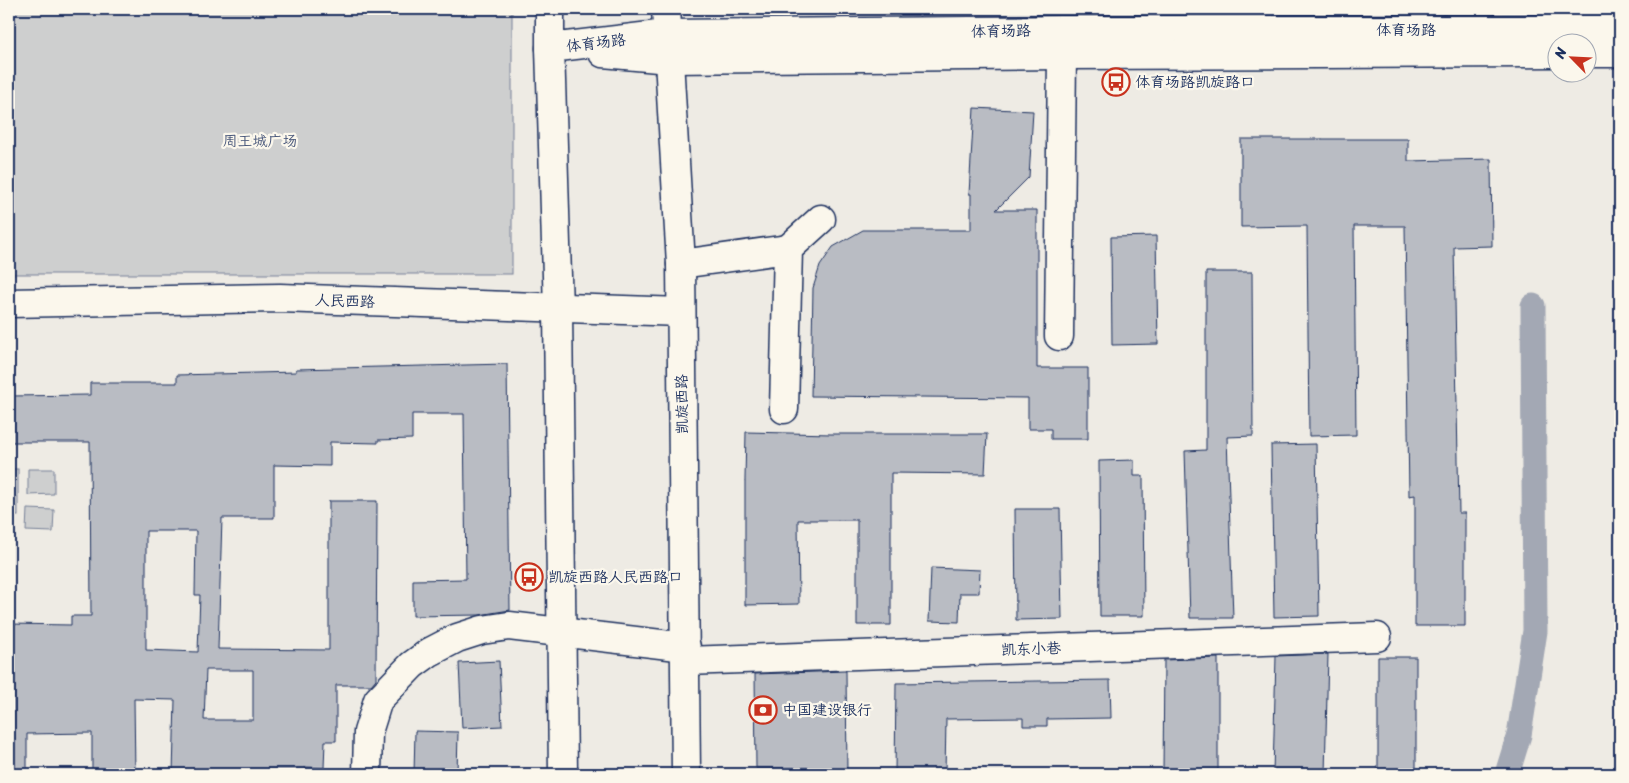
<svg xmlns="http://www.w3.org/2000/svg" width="1629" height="783" font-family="Sriracha,'LXGW WenKai TC',sans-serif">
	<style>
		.green { fill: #cecfcf; stroke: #747f96 }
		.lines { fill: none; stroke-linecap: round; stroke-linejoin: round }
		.canal { stroke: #a3a8b4; stroke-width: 25 }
		.building { fill: #b9bcc3; stroke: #1b2f5e; fill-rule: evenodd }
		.minor-casing { stroke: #1b2f5e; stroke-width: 31 }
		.major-casing { stroke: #1b2f5e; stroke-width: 31 }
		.minor { stroke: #fbf7ec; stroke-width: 28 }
		.major { stroke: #fbf7ec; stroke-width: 28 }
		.labels { text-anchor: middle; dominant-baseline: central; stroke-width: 4.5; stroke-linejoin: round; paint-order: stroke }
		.street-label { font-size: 15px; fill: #1b2f5e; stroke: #fbf7ec }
		.poi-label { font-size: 15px; fill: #1b2f5e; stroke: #fbf7ec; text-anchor: start }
		.park-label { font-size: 15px; fill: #48577a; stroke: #fbf7ec }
	</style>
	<rect width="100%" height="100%" fill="#eeebe4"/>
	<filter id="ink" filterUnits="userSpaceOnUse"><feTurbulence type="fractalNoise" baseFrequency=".02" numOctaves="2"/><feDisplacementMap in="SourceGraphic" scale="10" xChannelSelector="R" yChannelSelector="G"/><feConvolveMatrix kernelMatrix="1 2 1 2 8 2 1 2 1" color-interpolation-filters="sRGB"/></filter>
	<g filter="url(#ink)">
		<g class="green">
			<rect x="9" y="9" width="503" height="265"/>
			<rect x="9" y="469" width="9" height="47"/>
			<path d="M 28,469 L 54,469 L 54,494 L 28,495 Z"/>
			<path d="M 27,509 L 54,510 L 53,532 L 26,531 Z"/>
		</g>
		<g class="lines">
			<path class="canal" d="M 1507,774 L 1519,735 L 1535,631 L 1533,306"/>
		</g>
		<g class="building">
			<path d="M 974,108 L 1033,111 L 1029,177 L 996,210 L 1037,210 L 1037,368 L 1088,368 L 1088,439 L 1051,439 L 1051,429 L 1028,429 L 1028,398 L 811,396 L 813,288 L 820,266 L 833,247 L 863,230 L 971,230 L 971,194 L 969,194 Z"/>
			<path d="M 1241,139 L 1408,139 L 1408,161 L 1491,159 L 1492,246 L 1454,247 L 1459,513 L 1465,513 L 1465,626 L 1415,626 L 1415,495 L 1409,496 L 1405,226 L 1354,226 L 1356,435 L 1309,436 L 1307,226 L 1241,227 Z"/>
			<path d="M 1156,236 L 1158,344 L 1112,345 L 1111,237 Z"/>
			<path d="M 1206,272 L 1252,272 L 1253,436 L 1227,437 L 1233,618 L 1190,618 L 1185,451 L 1206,450 Z"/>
			<path d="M 507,364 L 510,610 L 479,615 L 413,616 L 413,580 L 466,579 L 464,414 L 412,414 L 412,439 L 378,440 L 378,443 L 330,442 L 330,466 L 274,465 L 274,518 L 222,518 L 218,649 L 329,650 L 329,501 L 377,501 L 376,679 L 371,685 L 336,685 L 336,741 L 325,741 L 324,768 L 306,767 L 306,774 L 173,774 L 175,700 L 134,699 L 135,774 L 92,774 L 92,733 L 27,734 L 27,774 L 9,774 L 9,624 L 71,625 L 71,616 L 91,616 L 90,442 L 9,442 L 9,396 L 90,395 L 90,383 L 177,383 L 177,375 L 296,372 L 296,369 ZM 146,531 L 196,531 L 195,595 L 200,595 L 198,652 L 146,650 ZM 206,670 L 253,670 L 253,720 L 204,720 Z"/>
			<path d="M 746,432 L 831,434 L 987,434 L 985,474 L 891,473 L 891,625 L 857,625 L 857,520 L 798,520 L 799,604 L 745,605 L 745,479 Z"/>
			<path d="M 1316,444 L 1319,616 L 1274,617 L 1271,445 Z"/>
			<path d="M 1134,460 L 1134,476 L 1143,476 L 1144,616 L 1100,616 L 1099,461 Z"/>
			<path d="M 1015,509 L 1060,509 L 1062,619 L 1016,620 Z"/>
			<path d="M 931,568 L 980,570 L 979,593 L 960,593 L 959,622 L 929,621 Z"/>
			<path d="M 1328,654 L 1325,774 L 1273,774 L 1276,656 Z"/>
			<path d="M 1378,657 L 1416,657 L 1416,773 L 1378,774 Z"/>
			<path d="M 1218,658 L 1218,774 L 1163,774 L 1164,660 Z"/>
			<path d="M 499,661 L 502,726 L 462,728 L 459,663 Z"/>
			<path d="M 846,671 L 847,774 L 820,774 L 820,768 L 756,768 L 755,674 Z"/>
			<path d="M 1110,680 L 1111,718 L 1047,719 L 1047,726 L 1023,726 L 1023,718 L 946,719 L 945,774 L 895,774 L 896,683 Z"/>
			<path d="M 415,731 L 458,732 L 457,774 L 414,774 Z"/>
		</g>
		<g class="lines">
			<g class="minor-casing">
				<g id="minor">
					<path d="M 681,264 L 788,249"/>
					<path d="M 1059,336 L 1062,55"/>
					<path d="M 784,409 L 788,249 L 821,219"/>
					<path d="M 686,661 L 1377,637"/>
					<path d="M 367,774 L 368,732 L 378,700 L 412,665 L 430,652 L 457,638 L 482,630 L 509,626 L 686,647"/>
				</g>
			</g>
			<g class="major-casing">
				<g id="major">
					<path d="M 550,9 L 550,48 L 558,309 L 563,774"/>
					<path d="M 666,9 L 681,264 L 686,774"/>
					<path d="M 550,48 L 667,34 L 1062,30 L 1620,29"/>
					<path d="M 603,53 L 669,59 L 1062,55 L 1556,53"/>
					<path d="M 1586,53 L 1620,53"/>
					<path d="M 9,303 L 280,298 L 681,312"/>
				</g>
			</g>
			<use href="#minor" class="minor"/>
			<use href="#major" class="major"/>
		</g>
	</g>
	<defs>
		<g id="bus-ring" transform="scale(1.4375)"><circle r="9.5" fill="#fbf7ec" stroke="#c8321e" stroke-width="1.5"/><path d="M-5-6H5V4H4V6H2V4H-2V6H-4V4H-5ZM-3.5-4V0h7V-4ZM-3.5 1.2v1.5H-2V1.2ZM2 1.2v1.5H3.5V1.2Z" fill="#c8321e"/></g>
		<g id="bank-ring" transform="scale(1.4375)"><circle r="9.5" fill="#fbf7ec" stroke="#c8321e" stroke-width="1.5"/><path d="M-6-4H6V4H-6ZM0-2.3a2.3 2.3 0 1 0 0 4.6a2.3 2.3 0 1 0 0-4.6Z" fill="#c8321e"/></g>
	</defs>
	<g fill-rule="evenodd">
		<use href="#bus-ring" x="1116" y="82"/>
		<use href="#bus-ring" x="529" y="577"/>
		<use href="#bank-ring" x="763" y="710"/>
	</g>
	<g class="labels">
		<g class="street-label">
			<text x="1406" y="30">体育场路</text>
			<text transform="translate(1001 31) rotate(-1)">体育场路</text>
			<text transform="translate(596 43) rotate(-7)">体育场路</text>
			<text transform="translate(345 301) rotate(2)">人民西路</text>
			<text transform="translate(682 404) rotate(-91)">凯旋西路</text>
			<text transform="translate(1031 649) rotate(-2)">凯东小巷</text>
		</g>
		<g class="poi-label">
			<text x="1135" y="82">体育场路凯旋路口</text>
			<text x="548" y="577">凯旋西路人民西路口</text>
			<text x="782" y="710">中国建设银行</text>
		</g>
		<g class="park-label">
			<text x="260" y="141">周王城广场</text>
		</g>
	</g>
	<rect width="1629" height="783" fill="none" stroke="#fbf7ec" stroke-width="30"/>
	<rect x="15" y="15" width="1599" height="753" fill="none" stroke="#1b2f5e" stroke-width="2" filter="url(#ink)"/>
	<g transform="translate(1572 58) rotate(294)"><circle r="24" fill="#fbf7ec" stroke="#a1a7b3"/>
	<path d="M0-4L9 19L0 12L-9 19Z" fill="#c8321e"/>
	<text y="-8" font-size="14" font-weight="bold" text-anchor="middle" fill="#1b2f5e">N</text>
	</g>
</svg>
